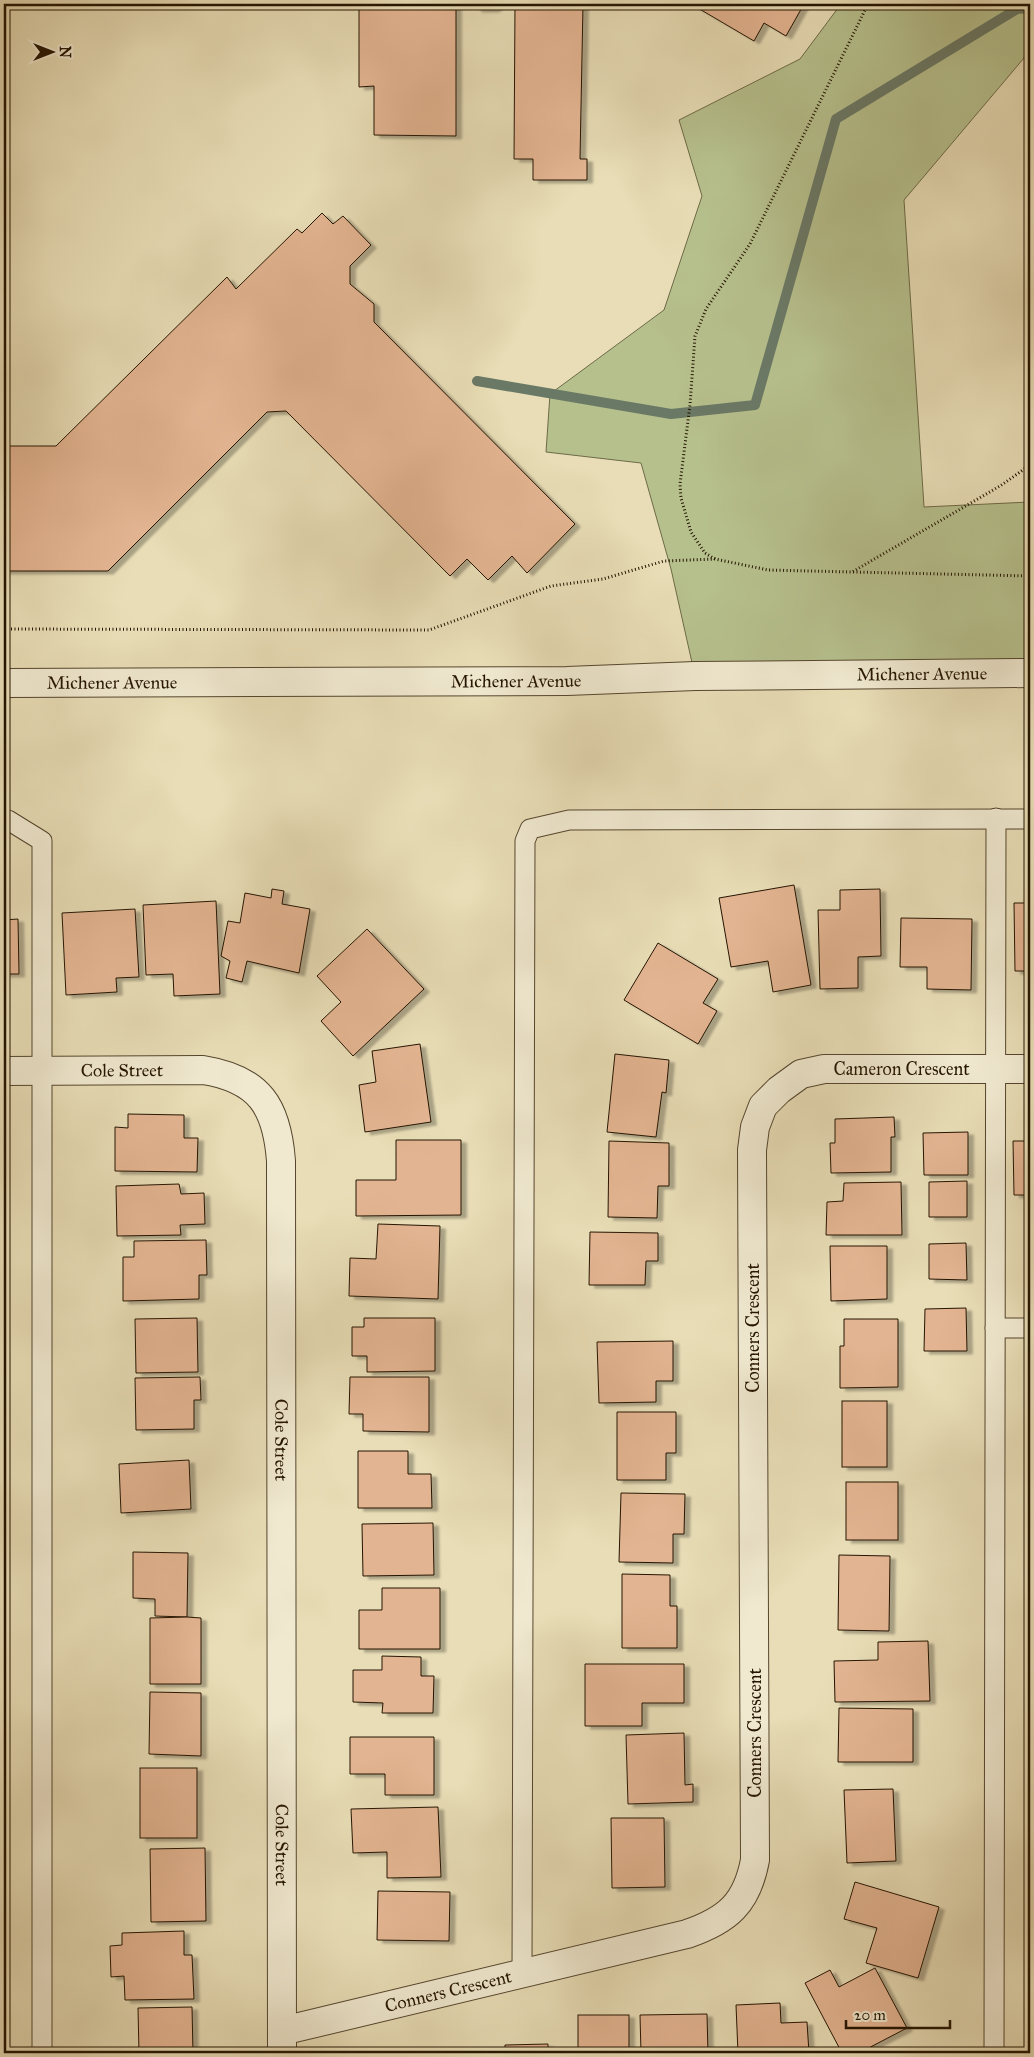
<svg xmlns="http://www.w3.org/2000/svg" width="1034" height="2057" font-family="'IM FELL Great Primer',serif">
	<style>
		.green { fill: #b6c08d; stroke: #6d6a47 }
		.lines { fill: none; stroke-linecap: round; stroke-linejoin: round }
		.stream { stroke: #6a7966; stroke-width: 10 }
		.building { fill: #e3b491; stroke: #241401; filter: url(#shadow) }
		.service-casing { stroke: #55462e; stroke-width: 21 }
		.minor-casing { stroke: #55462e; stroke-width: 30 }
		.tertiary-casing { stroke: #55462e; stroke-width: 30 }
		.path { stroke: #241401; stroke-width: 3; stroke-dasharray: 1 2.5; stroke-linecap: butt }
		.service { stroke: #f0e9d0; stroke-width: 19 }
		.minor { stroke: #f0e9d0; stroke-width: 28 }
		.tertiary { stroke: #f0e9d0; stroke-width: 28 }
		.labels { text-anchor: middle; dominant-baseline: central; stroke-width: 4; stroke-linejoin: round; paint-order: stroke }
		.street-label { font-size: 18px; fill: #241401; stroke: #f0e9d0 }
	</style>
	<defs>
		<filter id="shadow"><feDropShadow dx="5.5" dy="3" stdDeviation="1" flood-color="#0004"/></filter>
	</defs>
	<rect width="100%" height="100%" fill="#e8ddb6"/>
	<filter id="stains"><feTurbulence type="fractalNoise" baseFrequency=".004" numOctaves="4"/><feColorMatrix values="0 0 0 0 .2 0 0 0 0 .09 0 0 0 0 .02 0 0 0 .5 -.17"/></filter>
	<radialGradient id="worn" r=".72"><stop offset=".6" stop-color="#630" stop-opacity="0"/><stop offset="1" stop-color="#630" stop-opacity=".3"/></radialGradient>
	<path class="green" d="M 841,4 L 1030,4 L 1030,32 L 1024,58 L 904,200 L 924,507 L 1030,502 L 1030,673 L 695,676 L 671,569 L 641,463 L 546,452 L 550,394 L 664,310 L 702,196 L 679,120 L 800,59 Z"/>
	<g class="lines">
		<path class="stream" d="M 477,381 L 671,414 L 755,405 L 836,119 L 1017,9 L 1030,8"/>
	</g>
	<g class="building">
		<path d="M 359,4 L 456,4 L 456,136 L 374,135 L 374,86 L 359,87 Z"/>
		<path d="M 472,4 L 500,4 L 494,9 L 477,9 Z"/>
		<path d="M 515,4 L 583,4 L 580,159 L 587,159 L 587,180 L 533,180 L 533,159 L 514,159 Z"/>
		<path d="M 691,4 L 804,4 L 786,36 L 764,23 L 754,41 Z"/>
		<path d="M 322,213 L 333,224 L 343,216 L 371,245 L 350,266 L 350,284 L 374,304 L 374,322 L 575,524 L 527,573 L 512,556 L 488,580 L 467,559 L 450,576 L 286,411 L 267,412 L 108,571 L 4,571 L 4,446 L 56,446 L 227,277 L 236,289 L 297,229 L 302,233 Z"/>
		<path d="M 794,885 L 811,985 L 773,992 L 768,961 L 731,967 L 719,898 Z"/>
		<path d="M 272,889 L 284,891 L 282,904 L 310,909 L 299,973 L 247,961 L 242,982 L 226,978 L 230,961 L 221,956 L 228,921 L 240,923 L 245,893 L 271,898 Z"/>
		<path d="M 880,889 L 881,956 L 858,957 L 858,988 L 820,989 L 818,910 L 840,910 L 840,890 Z"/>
		<path d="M 216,901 L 220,994 L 174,996 L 173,974 L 146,975 L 143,905 Z"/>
		<path d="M 1014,903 L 1030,903 L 1030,971 L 1015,971 Z"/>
		<path d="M 135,909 L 139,977 L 116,978 L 117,992 L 66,995 L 62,913 Z"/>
		<path d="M 901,918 L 972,919 L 971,990 L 927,989 L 927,967 L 900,967 Z"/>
		<path d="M 18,919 L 19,974 L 4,974 L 4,920 Z"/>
		<path d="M 367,929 L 424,989 L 353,1056 L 321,1021 L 341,1002 L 317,976 Z"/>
		<path d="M 658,943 L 718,979 L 703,1003 L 717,1011 L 698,1044 L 624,1000 Z"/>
		<path d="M 420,1044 L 431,1122 L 365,1132 L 359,1085 L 376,1082 L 372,1051 Z"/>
		<path d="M 615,1054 L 669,1060 L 666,1093 L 662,1092 L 656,1137 L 607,1132 Z"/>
		<path d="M 128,1114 L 184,1115 L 184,1138 L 198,1138 L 197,1172 L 115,1171 L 115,1127 L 128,1128 Z"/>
		<path d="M 894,1117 L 895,1137 L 891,1137 L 891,1172 L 831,1173 L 830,1143 L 835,1143 L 835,1119 Z"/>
		<path d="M 968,1132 L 968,1175 L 924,1175 L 923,1133 Z"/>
		<path d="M 396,1140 L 461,1140 L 461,1215 L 356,1216 L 356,1180 L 396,1180 Z"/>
		<path d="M 609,1141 L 669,1143 L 669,1186 L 658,1186 L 657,1218 L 608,1217 Z"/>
		<path d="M 1013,1141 L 1030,1141 L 1030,1195 L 1014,1195 Z"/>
		<path d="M 967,1181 L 967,1217 L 929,1217 L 929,1182 Z"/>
		<path d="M 901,1182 L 902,1235 L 826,1235 L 827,1202 L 843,1201 L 844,1183 Z"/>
		<path d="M 179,1184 L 181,1194 L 204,1193 L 205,1224 L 180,1225 L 181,1235 L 117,1236 L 116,1186 Z"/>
		<path d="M 378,1224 L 440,1226 L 438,1299 L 349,1296 L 350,1258 L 376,1259 Z"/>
		<path d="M 590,1232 L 658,1233 L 658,1261 L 646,1261 L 645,1285 L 589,1285 Z"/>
		<path d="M 206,1240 L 207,1275 L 199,1275 L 199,1299 L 123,1301 L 123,1257 L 134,1257 L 134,1241 Z"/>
		<path d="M 966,1243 L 967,1280 L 929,1279 L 929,1244 Z"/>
		<path d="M 830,1246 L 887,1246 L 887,1299 L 831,1301 Z"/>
		<path d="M 966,1308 L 967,1351 L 924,1351 L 925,1309 Z"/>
		<path d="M 197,1318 L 198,1372 L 136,1373 L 135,1319 Z"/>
		<path d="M 364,1318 L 435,1318 L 435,1371 L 367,1372 L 367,1356 L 352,1356 L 352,1327 L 364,1327 Z"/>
		<path d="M 844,1319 L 898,1319 L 898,1387 L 840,1388 L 840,1346 L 844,1346 Z"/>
		<path d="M 673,1341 L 673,1381 L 656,1381 L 656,1402 L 599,1403 L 597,1342 Z"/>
		<path d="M 200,1377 L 201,1400 L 194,1400 L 194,1429 L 136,1430 L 135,1378 Z"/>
		<path d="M 350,1377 L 429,1377 L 429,1432 L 363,1431 L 363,1414 L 349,1414 Z"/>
		<rect x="842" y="1401" width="45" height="66"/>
		<path d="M 617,1412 L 676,1412 L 676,1453 L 666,1453 L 666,1480 L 617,1480 Z"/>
		<path d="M 358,1451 L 408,1451 L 408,1474 L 431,1474 L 432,1508 L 358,1508 Z"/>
		<path d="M 189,1460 L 191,1509 L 121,1513 L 119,1464 Z"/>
		<rect x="846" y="1482" width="52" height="58"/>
		<path d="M 621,1493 L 685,1494 L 684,1534 L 673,1534 L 673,1563 L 619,1562 Z"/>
		<path d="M 433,1523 L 434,1575 L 363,1576 L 362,1524 Z"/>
		<path d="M 133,1552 L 188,1553 L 187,1617 L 155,1616 L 155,1599 L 133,1598 Z"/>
		<path d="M 839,1555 L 890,1556 L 889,1631 L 838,1630 Z"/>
		<path d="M 622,1574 L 670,1575 L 670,1606 L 677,1606 L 677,1648 L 622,1648 Z"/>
		<path d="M 382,1588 L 440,1588 L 440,1649 L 359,1649 L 359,1610 L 382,1610 Z"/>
		<path d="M 187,1617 L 201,1618 L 201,1684 L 150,1684 L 150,1618 Z"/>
		<path d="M 928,1641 L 930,1701 L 835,1702 L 834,1661 L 878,1660 L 878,1642 Z"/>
		<path d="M 382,1656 L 421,1657 L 421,1676 L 434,1676 L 433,1713 L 382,1713 L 383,1703 L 353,1702 L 353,1670 L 382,1670 Z"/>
		<path d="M 585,1664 L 684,1664 L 684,1703 L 642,1703 L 642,1726 L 585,1726 Z"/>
		<path d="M 150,1692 L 201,1693 L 201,1756 L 149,1754 Z"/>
		<path d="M 839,1708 L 913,1709 L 913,1762 L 838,1762 Z"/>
		<path d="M 684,1733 L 685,1785 L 693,1784 L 693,1802 L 628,1804 L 626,1735 Z"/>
		<path d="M 350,1737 L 434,1737 L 434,1795 L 385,1795 L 385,1774 L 350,1774 Z"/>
		<rect x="140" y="1768" width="57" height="70"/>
		<path d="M 893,1789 L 896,1861 L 847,1863 L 844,1790 Z"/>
		<path d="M 438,1807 L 441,1877 L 387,1878 L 387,1852 L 353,1853 L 351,1809 Z"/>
		<path d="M 611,1818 L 664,1818 L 665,1887 L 612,1888 Z"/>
		<path d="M 205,1848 L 206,1921 L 151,1922 L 150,1849 Z"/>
		<path d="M 855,1882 L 939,1907 L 918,1978 L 866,1963 L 877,1928 L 844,1919 Z"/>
		<path d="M 378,1891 L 450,1892 L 449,1941 L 377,1940 Z"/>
		<path d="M 184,1931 L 184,1955 L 192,1955 L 194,1999 L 125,2000 L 124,1976 L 111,1977 L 110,1946 L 122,1945 L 122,1933 Z"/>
		<path d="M 875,1968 L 907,2028 L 859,2053 L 842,2053 L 805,1983 L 830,1970 L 839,1987 Z"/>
		<path d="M 780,2003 L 781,2023 L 807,2022 L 809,2053 L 738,2053 L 736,2005 Z"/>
		<path d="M 192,2007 L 193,2053 L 139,2053 L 138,2008 Z"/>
		<path d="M 707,2014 L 708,2053 L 641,2053 L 640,2015 Z"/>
		<rect x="578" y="2015" width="51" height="38"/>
		<path d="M 548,2044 L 548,2053 L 505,2053 L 505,2045 Z"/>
	</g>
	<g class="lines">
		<g class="service-casing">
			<g id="service">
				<path d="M 4,820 L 8,820 L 42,841 L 42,2053"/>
				<path d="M 995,1328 L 1030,1328"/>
				<path d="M 522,1973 L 525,841 L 530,829 L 569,820 L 1030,819"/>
				<path d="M 994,2053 L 996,818"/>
			</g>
		</g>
		<g class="minor-casing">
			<g id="minor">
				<path id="s1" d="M 4,1071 L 203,1070 C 260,1079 277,1107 281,1161 L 282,2053"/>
				<path id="s2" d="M 282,2031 L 687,1934 C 728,1920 747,1903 755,1860 L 752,1150 L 755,1127 L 763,1106 L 779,1090 L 801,1074 L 824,1069 L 1030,1069"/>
			</g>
		</g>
		<g class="tertiary-casing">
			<g id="tertiary">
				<path id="s3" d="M 4,683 L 567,681 L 695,676 L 1030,673"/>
			</g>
		</g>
		<g class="path">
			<path d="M 715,559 L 705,553 L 691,532 L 681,498 L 680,484 L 690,405 L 695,336 L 706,309 L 750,244 L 868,4"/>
			<path d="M 853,572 L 1030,576"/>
			<path d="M 4,629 L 429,630 L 551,586 L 603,579 L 664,561 L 715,559 L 768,570 L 852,572 L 1000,486 L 1030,465"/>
		</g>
		<use href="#service" class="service"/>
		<use href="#minor" class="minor"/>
		<use href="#tertiary" class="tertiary"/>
	</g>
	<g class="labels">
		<g class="street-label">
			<text stroke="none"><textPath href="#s3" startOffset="918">Michener Avenue</textPath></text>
			<text stroke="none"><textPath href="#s3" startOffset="512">Michener Avenue</textPath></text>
			<text stroke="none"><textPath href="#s3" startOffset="108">Michener Avenue</textPath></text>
			<text stroke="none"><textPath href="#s2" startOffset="1430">Cameron Crescent</textPath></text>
			<text stroke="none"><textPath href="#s1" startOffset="118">Cole Street</textPath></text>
			<text transform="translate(753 1328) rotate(-90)">Conners Crescent</text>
			<text stroke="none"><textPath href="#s1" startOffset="611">Cole Street</textPath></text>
			<text transform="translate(755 1733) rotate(-90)">Conners Crescent</text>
			<text stroke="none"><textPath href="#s1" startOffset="1016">Cole Street</textPath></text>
			<text stroke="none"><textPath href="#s2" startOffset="171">Conners Crescent</textPath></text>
		</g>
	</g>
	<rect width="1034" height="2057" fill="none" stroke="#e8ddb6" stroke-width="20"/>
	<rect x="5" y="5" width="1024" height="2047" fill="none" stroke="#241401" stroke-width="2.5"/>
	<rect x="10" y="10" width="1014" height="2037" fill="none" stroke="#241401"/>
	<g transform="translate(52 52) rotate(90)" stroke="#f0e9d0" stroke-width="4" paint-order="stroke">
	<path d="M0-4L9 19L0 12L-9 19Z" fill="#241401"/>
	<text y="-8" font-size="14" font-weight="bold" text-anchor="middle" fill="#241401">N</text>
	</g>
	<path d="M846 2020v8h104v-8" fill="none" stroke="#241401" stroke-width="2.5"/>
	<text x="854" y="2020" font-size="15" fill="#241401" stroke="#f0e9d0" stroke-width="4" paint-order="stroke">20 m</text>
	<rect width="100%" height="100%" filter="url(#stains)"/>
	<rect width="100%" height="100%" fill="url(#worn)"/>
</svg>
